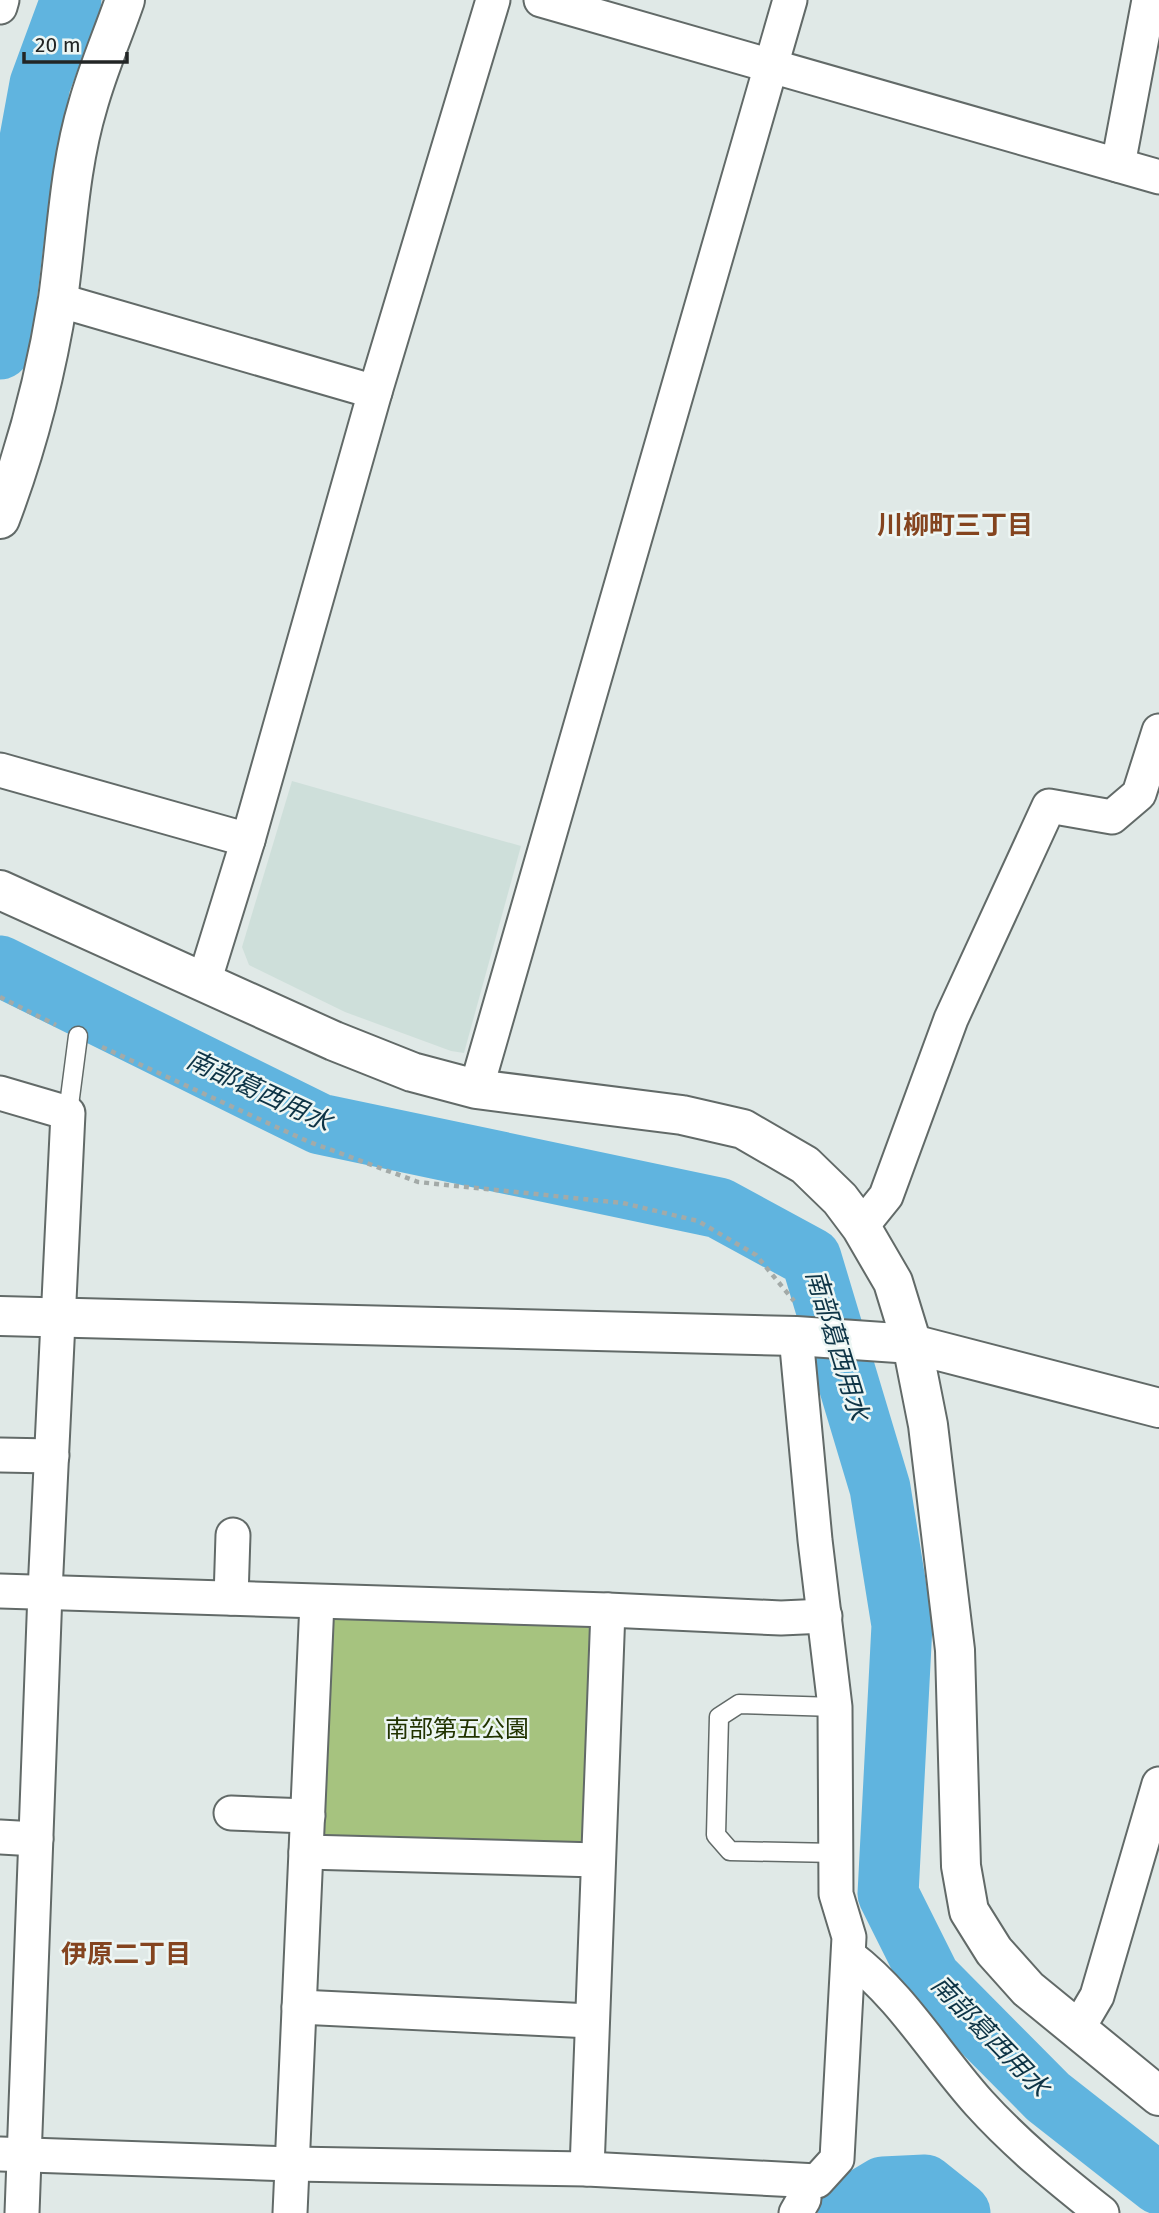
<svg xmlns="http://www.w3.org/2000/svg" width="1159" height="2213" font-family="'Fira Sans','Noto Sans JP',sans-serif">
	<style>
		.built { fill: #cedfda }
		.green { fill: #a6c37f }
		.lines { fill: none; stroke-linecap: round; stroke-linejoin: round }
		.river { stroke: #60b4df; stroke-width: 61 }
		.service-casing { stroke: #626a68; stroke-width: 21 }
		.minor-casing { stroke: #626a68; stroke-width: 37 }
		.tertiary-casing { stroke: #626a68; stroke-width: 42 }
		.path { stroke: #a3aaa8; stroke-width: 4.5; stroke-dasharray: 5 5; stroke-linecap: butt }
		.service { stroke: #fff; stroke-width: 18 }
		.minor { stroke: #fff; stroke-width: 33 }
		.tertiary { stroke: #fff; stroke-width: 38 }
		.labels { text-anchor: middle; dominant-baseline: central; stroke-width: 5; stroke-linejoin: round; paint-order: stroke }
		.park-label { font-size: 24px; fill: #213300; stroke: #edf6f4 }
		.neighbourhood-label { font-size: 26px; font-weight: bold; fill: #84441f; stroke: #edf6f4 }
		.water-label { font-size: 26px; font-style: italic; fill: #0e3446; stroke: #edf6f4 }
	</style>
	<rect width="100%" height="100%" fill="#e0e9e7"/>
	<path class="built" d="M 292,781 L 521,846 L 464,1053 L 451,1051 L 345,1012 L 249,965 L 242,947 Z"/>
	<path class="green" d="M 326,1613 L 597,1620 L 587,1845 L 317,1838 Z"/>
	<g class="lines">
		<g class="river">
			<path d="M 0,349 L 18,204 L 40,84 L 71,0"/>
			<path d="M 0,966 L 320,1124 L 719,1208 L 811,1258 L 880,1488 L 902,1625 L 888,1894 L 930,1978 L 1048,2097 L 1159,2184"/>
			<path d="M 848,2213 L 853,2205 L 883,2187 L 925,2185 L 960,2213"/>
		</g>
		<g class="service-casing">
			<g id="service">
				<path d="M 68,1113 L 78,1036"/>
				<path d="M 835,1707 L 739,1704 L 719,1717 L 716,1835 L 730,1851 L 836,1853"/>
			</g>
		</g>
		<g class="minor-casing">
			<g id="minor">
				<path d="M 541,0 L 1159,177"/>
				<path d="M 0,7 L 2,0"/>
				<path d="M 1118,165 L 1149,0"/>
				<path d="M 58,300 L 375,392"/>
				<path d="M 0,770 L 248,840"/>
				<path d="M 204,982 L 248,840 L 375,392 L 493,0"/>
				<path d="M 476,1089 L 790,0"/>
				<path d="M 0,1093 L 68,1113 L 45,1592 L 22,2213"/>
				<path d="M 861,1227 L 886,1196 L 951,1019 L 1049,806 L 1112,817 L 1139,794 L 1159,731"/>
				<path d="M 0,1455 L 52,1456"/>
				<path d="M 0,1591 L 608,1610 L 781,1618 L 825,1616"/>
				<path d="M 231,1598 L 233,1535"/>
				<path d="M 231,1813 L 308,1816"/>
				<path d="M 0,1837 L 36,1839"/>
				<path d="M 306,1852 L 597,1860"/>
				<path d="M 849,1956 C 902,1996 935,2054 979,2103 C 1017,2145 1058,2178 1102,2213"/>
				<path d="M 299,2007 L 591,2021"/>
				<path d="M 1077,2030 L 1097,1996 L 1159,1784"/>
				<path d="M 0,2154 L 292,2164 L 587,2169 L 817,2181 L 837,2159 L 849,1937 L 836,1894 L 835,1707 L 815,1540 L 796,1336"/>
				<path d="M 587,2169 L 608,1610"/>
				<path d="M 290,2213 L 317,1602"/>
				<path d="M 796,2213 L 804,2199 L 803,2181"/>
			</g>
		</g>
		<g class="tertiary-casing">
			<g id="tertiary">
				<path d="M 0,519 C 27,448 46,374 58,299 C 67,234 69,168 88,105 C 98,69 113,35 125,0"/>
				<path d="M 0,890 L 334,1041 L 412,1072 L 476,1089 L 682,1115 L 743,1129 L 805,1165 L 840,1199 L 861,1227 L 893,1282 L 912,1344 L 928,1425 L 955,1650 L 961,1866 L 969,1911 L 994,1951 L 1028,1989 L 1159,2096"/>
				<path d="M 0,1316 L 796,1336 L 912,1344 L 1159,1408"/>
			</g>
		</g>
		<g class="path">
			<path d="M 0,997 L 56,1025"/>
			<path d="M 102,1047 L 307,1141 L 418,1182 L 623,1203 L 698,1221 L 756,1255 L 794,1301"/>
		</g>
		<use href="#service" class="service"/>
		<use href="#minor" class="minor"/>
		<use href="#tertiary" class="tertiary"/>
	</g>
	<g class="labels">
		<g class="park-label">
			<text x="457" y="1729">南部第五公園</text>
		</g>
		<g class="neighbourhood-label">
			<text x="955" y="525">川柳町三丁目</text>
			<text x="126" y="1954">伊原二丁目</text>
		</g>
		<g class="water-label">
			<text transform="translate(259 1091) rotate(25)">南部葛西用水</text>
			<text transform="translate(837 1345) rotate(73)">南部葛西用水</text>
			<text transform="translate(990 2036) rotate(46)">南部葛西用水</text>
		</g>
	</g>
	<path d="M24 52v10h103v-10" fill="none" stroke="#222525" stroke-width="3.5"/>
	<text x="35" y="52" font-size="21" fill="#222525" stroke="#edf6f4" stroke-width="5" paint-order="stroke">20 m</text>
</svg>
